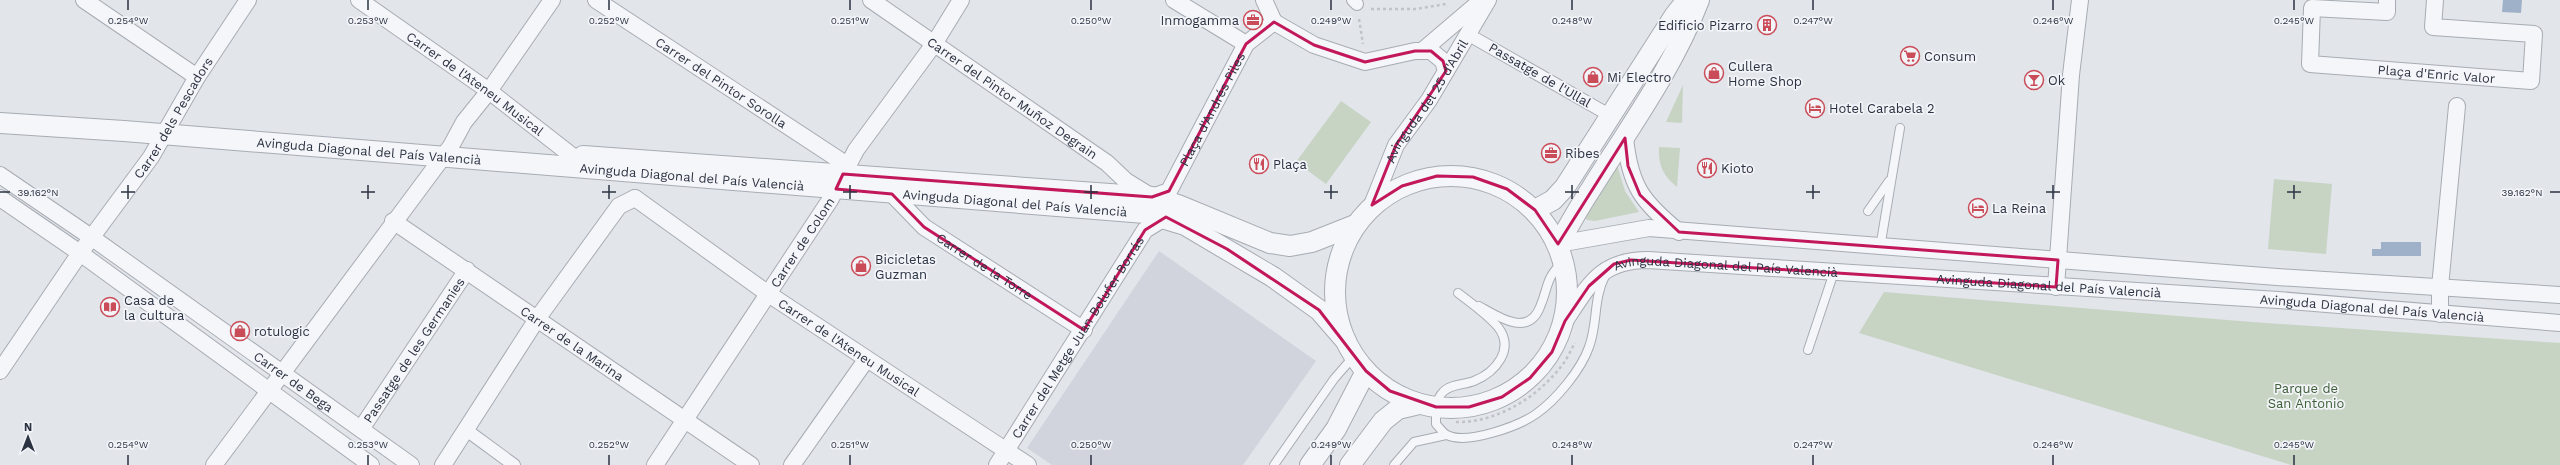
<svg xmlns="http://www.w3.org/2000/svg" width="2560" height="465" font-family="'Work Sans',sans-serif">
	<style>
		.built { fill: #d1d4dc }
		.green { fill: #c7d4c4 }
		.water { fill: #9fb1c9 }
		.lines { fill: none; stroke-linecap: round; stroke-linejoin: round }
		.service-casing { stroke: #a7acb4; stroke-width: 10 }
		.pedestrian-casing { stroke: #a7acb4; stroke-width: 14 }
		.minor-casing { stroke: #a7acb4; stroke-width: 18 }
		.tertiary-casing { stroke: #a7acb4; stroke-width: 22 }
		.path { stroke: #c0c3c9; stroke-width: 2.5; stroke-dasharray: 3 3; stroke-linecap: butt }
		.service { stroke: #f5f6f9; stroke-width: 8 }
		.pedestrian { stroke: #f5f6f9; stroke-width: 12 }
		.minor { stroke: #f5f6f9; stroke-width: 16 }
		.tertiary { stroke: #f5f6f9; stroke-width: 20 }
		.marked { fill: none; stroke: #c2185b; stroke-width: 3; stroke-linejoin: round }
		.ticks { fill: none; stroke: #2b3242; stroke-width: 1.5 }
		.labels { text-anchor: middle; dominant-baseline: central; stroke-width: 3.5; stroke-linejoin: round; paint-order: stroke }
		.poi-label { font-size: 13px; fill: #2b3242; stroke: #f2f4f8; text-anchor: start }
		.street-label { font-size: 13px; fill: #2b3242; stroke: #f2f4f8 }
		.park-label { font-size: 13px; fill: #3e5e38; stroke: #f2f4f8 }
		.ticks-label { font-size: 10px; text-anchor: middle; fill: #2b3242; stroke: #f2f4f8; stroke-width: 3.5; stroke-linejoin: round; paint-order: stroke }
	</style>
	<rect width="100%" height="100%" fill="#e2e5ea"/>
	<path class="built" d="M 1159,251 L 1316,361 L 1243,465 L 1052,465 L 1027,448 Z"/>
	<g class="green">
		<path d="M 1683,85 L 1682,123 L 1666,122 Z"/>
		<path d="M 1341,101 L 1371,122 L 1326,184 L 1296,162 Z"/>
		<path d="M 1659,147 L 1680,148 L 1677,187 C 1663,176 1658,165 1659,147 Z"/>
		<path d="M 1617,165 L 1625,191 L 1639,212 L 1595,221 L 1587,220 L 1584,216 Z"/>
		<path d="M 2274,179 L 2332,184 L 2326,254 L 2268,249 Z"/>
		<path d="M 1884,292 L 2252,322 L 2560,343 L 2560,465 L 2291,465 L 1859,333 Z"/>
	</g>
	<g class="water">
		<path d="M 2503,0 L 2522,0 L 2521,13 L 2502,12 Z"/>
		<path d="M 2381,242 L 2421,242 L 2421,256 L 2372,256 L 2372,249 L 2381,249 Z"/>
	</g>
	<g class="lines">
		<g class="service-casing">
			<g id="service">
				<path d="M 1868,211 L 1889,181"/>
				<path d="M 1880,248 L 1900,128"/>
				<path d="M 1458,293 C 1471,303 1487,314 1498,327 C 1515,349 1496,372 1474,381 C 1464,385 1450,384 1443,392 C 1435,400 1436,413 1436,424 C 1439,427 1443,433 1447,435 C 1467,445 1519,426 1536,414 C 1556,400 1581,370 1589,347 C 1598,323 1593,299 1605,276"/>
				<path d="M 1479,306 C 1497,316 1528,338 1540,307 C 1549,286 1545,278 1564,261"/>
				<path d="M 1808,350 L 1834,272"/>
				<path d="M 1274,465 L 1334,379 L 1354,356"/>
				<path d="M 1394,465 L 1414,442 L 1446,435"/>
			</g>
		</g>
		<g class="pedestrian-casing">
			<g id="pedestrian">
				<path d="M 1353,0 L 1357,4"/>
				<path d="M 1469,35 L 1611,116"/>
				<path d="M 465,429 L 514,465"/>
			</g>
		</g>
		<g class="minor-casing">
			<g id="minor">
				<path d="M 84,0 L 197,77"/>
				<path id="s1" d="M 359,0 L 489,91 L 571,155"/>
				<path id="s2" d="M 596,0 L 847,165"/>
				<path id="s3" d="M 871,0 L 1107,163 L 1126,181 L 1152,197 L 1169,191 L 1246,44 L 1274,22"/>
				<path d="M 1174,0 L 1246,44"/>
				<path d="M 1264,0 L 1274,22"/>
				<path id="s4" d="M 2387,0 L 2387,12 L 2312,8 L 2310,64 L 2531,81 L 2534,34 L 2433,27 L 2435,0"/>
				<path d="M 1274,22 L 1314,45 L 1365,62 L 1415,51 L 1431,51 L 1443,61 L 1446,71"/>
				<path d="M 1422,51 L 1482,0"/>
				<path d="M 1625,138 C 1630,186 1642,202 1679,232"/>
				<path id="s5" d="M 0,175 L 91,237 L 411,465"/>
				<path id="s6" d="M 892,194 L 924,227 L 1084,330"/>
				<path d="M 0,198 L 80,253 L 371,465"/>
				<path id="s7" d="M 635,198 L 767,293 L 1028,465"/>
				<path id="s8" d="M 1372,205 L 1396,145 L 1429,100 L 1488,0"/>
				<path id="s9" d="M 393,221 L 751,465"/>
				<path d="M 1558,244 L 1649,228 L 2277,277 L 2560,295"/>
				<path d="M 2056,287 L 2071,75 L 2080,0"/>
				<path d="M 2440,314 L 2440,287 L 2457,106"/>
				<path id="s10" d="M 1565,321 C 1589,285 1600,260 1648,260 L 2278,300 L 2560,323"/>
				<path id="s11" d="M 0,371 L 80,253 L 151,157 L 197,77 L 248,0"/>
				<path id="s12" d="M 361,429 L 467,270"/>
				<path d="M 214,465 L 451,146 L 464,122 L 489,91 L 552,0"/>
				<path d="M 443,465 L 537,319 L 619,206 L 635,198"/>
				<path id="s13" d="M 655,465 L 830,200 L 856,150 L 934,44 L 961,0"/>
				<path d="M 792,465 L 866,360"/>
				<path id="s14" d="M 997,465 L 1145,230 L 1166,217"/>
			</g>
		</g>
		<g class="tertiary-casing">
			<g id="tertiary">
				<path id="s15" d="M 0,123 L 124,131 L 1145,213 L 1185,225 L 1273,277 L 1319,310 L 1345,340"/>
				<path d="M 583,156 L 1152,197 L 1178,205 L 1270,243 L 1290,246 L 1312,242 L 1355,225"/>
				<circle cx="1451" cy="292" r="116"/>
				<path d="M 1535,210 L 1553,200 L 1565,187 L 1675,15 L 1687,0"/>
				<path d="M 1558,244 C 1569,226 1579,207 1591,189 C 1629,128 1673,68 1699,0"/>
				<path d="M 1310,465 L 1336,429 L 1366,371"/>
				<path d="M 1350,465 L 1383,421 L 1398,409 L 1419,404"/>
			</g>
		</g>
		<g class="path">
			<path d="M 1371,9 L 1416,9 L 1446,4 L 1448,6"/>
			<path d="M 1359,19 L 1363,44"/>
			<path d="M 1456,422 C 1495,423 1535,399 1559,369 C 1566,362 1570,351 1575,343"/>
		</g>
		<use href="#service" class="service"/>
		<use href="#pedestrian" class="pedestrian"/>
		<use href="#minor" class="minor"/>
		<use href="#tertiary" class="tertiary"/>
	</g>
	<path class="marked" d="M 1274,22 L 1314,45 L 1365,62 L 1415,51 L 1431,51 L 1443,61 L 1446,71 L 1396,145 L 1372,205 L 1402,186 L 1437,176 L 1473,177 L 1507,189 L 1535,210 L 1558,244 L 1625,138 L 1628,166 L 1640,195 L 1679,232 L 2058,260 L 2056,287 L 1631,260 L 1614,264 L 1589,286 L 1565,321 L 1552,352 L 1530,378 L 1502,397 L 1469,407 L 1436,407 L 1390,391 L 1366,371 L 1319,310 L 1227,249 L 1166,217 L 1145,230 L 1084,330 L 924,227 L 892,194 L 836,189 L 843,174 L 1152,197 L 1169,191 L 1246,44 Z"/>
	<path class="ticks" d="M 128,0 L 128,10M 368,0 L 368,10M 609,0 L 609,10M 850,0 L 850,10M 1091,0 L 1091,10M 1331,0 L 1331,10M 1572,0 L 1572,10M 1813,0 L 1813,10M 2053,0 L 2053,10M 2294,0 L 2294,10M 128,185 L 128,199M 368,185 L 368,199M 609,185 L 609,199M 850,185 L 850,199M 1091,185 L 1091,199M 1331,185 L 1331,199M 1572,185 L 1572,199M 1813,185 L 1813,199M 2053,185 L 2053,199M 2294,185 L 2294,199M 0,192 L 10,192M 121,192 L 135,192M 361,192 L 375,192M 602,192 L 616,192M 843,192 L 857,192M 1084,192 L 1098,192M 1324,192 L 1338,192M 1565,192 L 1579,192M 1806,192 L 1820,192M 2046,192 L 2060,192M 2287,192 L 2301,192M 2550,192 L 2560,192M 128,455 L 128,465M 368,455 L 368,465M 609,455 L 609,465M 850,455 L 850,465M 1091,455 L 1091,465M 1331,455 L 1331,465M 1572,455 L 1572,465M 1813,455 L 1813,465M 2053,455 L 2053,465M 2294,455 L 2294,465"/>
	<defs>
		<g id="office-ring" transform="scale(1)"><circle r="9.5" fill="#f2f4f8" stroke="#cb4c59" stroke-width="1.5"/><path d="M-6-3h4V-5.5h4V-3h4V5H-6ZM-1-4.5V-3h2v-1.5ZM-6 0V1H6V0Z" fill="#cb4c59"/></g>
		<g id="building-ring" transform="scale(1)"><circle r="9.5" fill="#f2f4f8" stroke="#cb4c59" stroke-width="1.5"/><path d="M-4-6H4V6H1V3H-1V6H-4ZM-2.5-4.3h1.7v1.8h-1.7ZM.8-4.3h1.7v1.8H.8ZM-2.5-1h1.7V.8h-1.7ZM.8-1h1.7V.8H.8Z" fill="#cb4c59"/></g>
		<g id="supermarket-ring" transform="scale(1)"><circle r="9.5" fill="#f2f4f8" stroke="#cb4c59" stroke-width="1.5"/><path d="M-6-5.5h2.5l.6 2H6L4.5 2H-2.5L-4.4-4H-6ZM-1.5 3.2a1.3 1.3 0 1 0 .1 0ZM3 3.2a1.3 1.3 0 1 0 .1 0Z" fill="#cb4c59"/></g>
		<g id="shop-ring" transform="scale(1)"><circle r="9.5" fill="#f2f4f8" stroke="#cb4c59" stroke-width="1.5"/><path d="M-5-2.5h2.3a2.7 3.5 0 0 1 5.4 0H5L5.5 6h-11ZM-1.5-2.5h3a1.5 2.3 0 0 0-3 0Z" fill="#cb4c59"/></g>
		<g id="bar-ring" transform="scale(1)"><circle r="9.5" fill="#f2f4f8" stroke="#cb4c59" stroke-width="1.5"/><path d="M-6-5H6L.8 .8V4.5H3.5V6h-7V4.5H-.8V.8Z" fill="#cb4c59"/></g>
		<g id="hotel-ring" transform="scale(1)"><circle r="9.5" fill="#f2f4f8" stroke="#cb4c59" stroke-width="1.5"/><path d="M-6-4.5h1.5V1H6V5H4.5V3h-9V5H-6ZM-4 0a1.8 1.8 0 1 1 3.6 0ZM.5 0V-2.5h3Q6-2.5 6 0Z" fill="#cb4c59"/></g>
		<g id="restaurant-ring" transform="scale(1)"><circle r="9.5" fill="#f2f4f8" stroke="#cb4c59" stroke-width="1.5"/><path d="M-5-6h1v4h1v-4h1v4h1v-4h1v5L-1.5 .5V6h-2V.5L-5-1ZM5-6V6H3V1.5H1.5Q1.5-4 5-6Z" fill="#cb4c59"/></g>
		<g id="library-ring" transform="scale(1)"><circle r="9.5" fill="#f2f4f8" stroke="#cb4c59" stroke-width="1.5"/><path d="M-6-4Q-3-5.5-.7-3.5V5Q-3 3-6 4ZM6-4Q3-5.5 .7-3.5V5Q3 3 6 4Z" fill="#cb4c59"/></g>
	</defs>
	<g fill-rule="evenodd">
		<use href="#office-ring" x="1253" y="20"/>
		<use href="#building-ring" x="1767" y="25"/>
		<use href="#supermarket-ring" x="1910" y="56"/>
		<use href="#shop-ring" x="1714" y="73"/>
		<use href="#shop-ring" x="1593" y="77"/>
		<use href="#bar-ring" x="2034" y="80"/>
		<use href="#hotel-ring" x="1815" y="108"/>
		<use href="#office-ring" x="1551" y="153"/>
		<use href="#restaurant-ring" x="1259" y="164"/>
		<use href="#restaurant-ring" x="1707" y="168"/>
		<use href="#hotel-ring" x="1978" y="208"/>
		<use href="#shop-ring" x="861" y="266"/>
		<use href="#library-ring" x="110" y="307"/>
		<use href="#shop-ring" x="240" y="331"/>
	</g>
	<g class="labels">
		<g class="poi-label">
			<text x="1239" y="20" text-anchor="end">Inmogamma</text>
			<text x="1753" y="25" text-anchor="end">Edificio Pizarro</text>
			<text x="1924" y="56">Consum</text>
			<text x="1728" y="66">Cullera<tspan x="1728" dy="15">Home Shop</tspan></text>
			<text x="1607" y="77">Mi Electro</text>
			<text x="2048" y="80">Ok</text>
			<text x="1829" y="108">Hotel Carabela 2</text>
			<text x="1565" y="153">Ribes</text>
			<text x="1273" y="164">Plaça</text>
			<text x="1721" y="168">Kioto</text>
			<text x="1992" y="208">La Reina</text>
			<text x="875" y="259">Bicicletas<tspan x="875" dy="15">Guzman</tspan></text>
			<text x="124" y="300">Casa de<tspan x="124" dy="15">la cultura</tspan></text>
			<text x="254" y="331">rotulogic</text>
		</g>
		<g class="street-label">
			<text stroke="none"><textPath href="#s4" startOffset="270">Plaça d'Enric Valor</textPath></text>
			<text transform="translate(1540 75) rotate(30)">Passatge de l'Ullal</text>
			<text stroke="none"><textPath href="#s2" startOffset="150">Carrer del Pintor Sorolla</textPath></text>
			<text stroke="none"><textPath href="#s1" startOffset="143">Carrer de l'Ateneu Musical</textPath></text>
			<text stroke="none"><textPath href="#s3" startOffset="172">Carrer del Pintor Muñoz Degrain</textPath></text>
			<text stroke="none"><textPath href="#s8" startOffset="118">Avinguda del 25 d'Abril</textPath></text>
			<text stroke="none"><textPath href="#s3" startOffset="454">Plaça d'Andrés Piles</textPath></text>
			<text stroke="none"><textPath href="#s11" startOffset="307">Carrer dels Pescadors</textPath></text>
			<text stroke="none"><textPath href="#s15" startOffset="370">Avinguda Diagonal del País Valencià</textPath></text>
			<text stroke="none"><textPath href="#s15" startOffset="694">Avinguda Diagonal del País Valencià</textPath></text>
			<text stroke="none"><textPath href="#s15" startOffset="1018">Avinguda Diagonal del País Valencià</textPath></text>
			<text stroke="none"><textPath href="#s13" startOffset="267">Carrer de Colom</textPath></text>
			<text stroke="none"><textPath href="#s6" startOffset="118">Carrer de la Torre</textPath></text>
			<text stroke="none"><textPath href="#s10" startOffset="187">Avinguda Diagonal del País Valencià</textPath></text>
			<text stroke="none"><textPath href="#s10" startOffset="511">Avinguda Diagonal del País Valencià</textPath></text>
			<text stroke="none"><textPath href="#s10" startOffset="835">Avinguda Diagonal del País Valencià</textPath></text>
			<text stroke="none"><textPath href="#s14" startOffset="151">Carrer del Metge Juan Bolufer Borrás</textPath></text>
			<text stroke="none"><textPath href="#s9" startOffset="217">Carrer de la Marina</textPath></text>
			<text stroke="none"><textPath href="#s7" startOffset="261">Carrer de l'Ateneu Musical</textPath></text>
			<text stroke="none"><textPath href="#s12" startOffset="95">Passatge de les Germanies</textPath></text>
			<text stroke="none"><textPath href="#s5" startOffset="359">Carrer de Bega</textPath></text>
		</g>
		<g class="park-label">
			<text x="2306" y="388">Parque de<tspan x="2306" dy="15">San Antonio</tspan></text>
		</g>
	</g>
	<g class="ticks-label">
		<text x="128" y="24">0.254°W</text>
		<text x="368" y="24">0.253°W</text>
		<text x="609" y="24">0.252°W</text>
		<text x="850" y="24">0.251°W</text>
		<text x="1091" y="24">0.250°W</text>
		<text x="1331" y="24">0.249°W</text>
		<text x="1572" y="24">0.248°W</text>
		<text x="1813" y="24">0.247°W</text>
		<text x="2053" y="24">0.246°W</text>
		<text x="2294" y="24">0.245°W</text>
		<text x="38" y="196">39.162°N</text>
		<text x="2522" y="196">39.162°N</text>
		<text x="128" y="448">0.254°W</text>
		<text x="368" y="448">0.253°W</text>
		<text x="609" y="448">0.252°W</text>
		<text x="850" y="448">0.251°W</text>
		<text x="1091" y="448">0.250°W</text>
		<text x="1331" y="448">0.249°W</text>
		<text x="1572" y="448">0.248°W</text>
		<text x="1813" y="448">0.247°W</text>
		<text x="2053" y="448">0.246°W</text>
		<text x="2294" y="448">0.245°W</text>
	</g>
	<g transform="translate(28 437)" stroke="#f2f4f8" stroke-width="3" paint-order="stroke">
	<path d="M0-3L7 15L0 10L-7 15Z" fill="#2b3242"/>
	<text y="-6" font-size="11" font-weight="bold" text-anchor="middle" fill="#2b3242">N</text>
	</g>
</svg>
